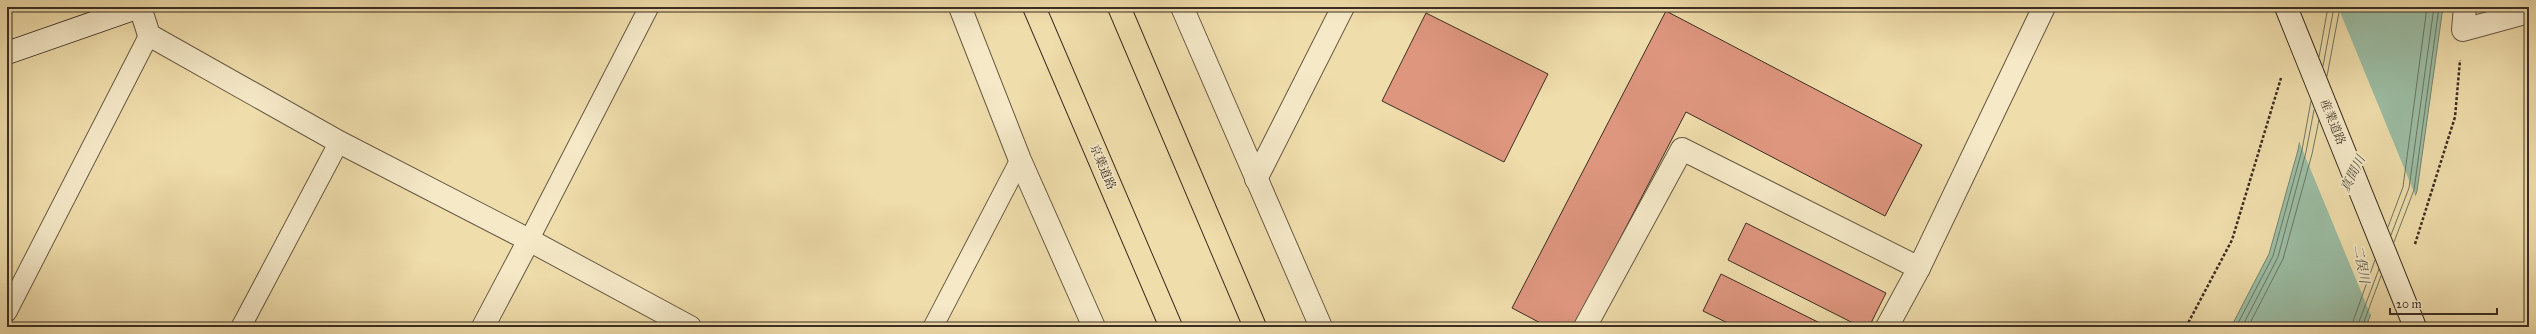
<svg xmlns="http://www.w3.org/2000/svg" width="2536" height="334" font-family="'IM FELL Great Primer','Noto Serif JP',serif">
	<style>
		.water { fill: #9bbda4; stroke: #758470 }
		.pier { fill: #efddab }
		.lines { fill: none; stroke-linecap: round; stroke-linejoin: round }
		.shore { stroke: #6c7664; stroke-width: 1 }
		.building { fill: #de967f; stroke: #3c2e23 }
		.lane-casing { stroke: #695a45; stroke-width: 21 }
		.street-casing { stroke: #695a45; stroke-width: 24 }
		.secondary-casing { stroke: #3c2e23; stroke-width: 24 }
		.highway-casing { stroke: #3c2e23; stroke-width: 24 }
		.path { stroke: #3c2e23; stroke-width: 2.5; stroke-dasharray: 3 2; stroke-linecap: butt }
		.lane { stroke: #f5e9c8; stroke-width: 19 }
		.street { stroke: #f5e9c8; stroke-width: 22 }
		.secondary { stroke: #f5e9c8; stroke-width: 22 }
		.highway { stroke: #efddab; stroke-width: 22 }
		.labels { text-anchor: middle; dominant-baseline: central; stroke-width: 3.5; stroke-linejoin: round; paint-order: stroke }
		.street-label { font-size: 12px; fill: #3c2e23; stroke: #f5e9c8 }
		.water-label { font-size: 13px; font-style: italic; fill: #545243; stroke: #f5e9c8 }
	</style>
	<rect width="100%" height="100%" fill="#efddab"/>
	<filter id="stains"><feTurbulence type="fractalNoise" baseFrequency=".005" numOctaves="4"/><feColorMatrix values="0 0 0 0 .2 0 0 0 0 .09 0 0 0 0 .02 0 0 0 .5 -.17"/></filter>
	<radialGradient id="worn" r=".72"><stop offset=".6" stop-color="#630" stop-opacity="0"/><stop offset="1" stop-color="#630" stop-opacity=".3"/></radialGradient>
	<path class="water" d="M 2325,7 L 2443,7 L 2417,191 L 2366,327 L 2231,327 L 2269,254 L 2298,150 Z"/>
	<path class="pier" d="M 2323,7 L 2338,7 L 2416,197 L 2372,318 L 2298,139 Z"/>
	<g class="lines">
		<g class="shore">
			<path d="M 2319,57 L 2328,7"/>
			<path d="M 2323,66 L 2334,7"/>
			<path d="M 2327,76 L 2340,7"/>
			<path d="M 2388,227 L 2403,187 L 2427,7"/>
			<path d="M 2391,235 L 2409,188 L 2434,7"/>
			<path d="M 2394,242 L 2414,190 L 2439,7"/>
			<path d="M 2236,327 L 2273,256 L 2302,150 L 2311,101"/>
			<path d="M 2242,327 L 2278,257 L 2306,152 L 2314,110"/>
			<path d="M 2248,327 L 2283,259 L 2312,154 L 2319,120"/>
			<path d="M 2351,327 L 2375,260"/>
			<path d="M 2357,327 L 2379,269"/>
			<path d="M 2362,327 L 2381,276"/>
		</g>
	</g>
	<g class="building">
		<path d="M 1666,11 L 1922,145 L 1885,216 L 1686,112 L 1574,327 L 1548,327 L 1512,308 Z"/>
		<path d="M 1426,13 L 1548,74 L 1504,162 L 1382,101 Z"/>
		<path d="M 1746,223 L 1886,293 L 1869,327 L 1861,327 L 1728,260 Z"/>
		<path d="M 1721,274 L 1828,327 L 1736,327 L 1703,311 Z"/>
	</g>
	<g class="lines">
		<g class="lane-casing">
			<g id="lane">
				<path d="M 529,240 L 649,7"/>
				<path d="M 7,312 L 149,35"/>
				<path d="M 241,327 L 339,142"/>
				<path d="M 933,327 L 1020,160"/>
			</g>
		</g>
		<g class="street-casing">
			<g id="street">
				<path d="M 140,7 L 149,35 L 339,142 L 529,240 L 690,327"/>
				<path d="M 960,7 L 1020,160 L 1094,327"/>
				<path d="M 1182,7 L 1321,327"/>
				<path d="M 2465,7 L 2463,30 L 2529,12"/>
				<path d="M 1256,179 L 1343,7"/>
				<path d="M 483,327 L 529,240"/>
				<path d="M 1585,327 L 1682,149 L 1919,268"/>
				<path d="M 1887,327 L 1919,268 L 2044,7"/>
			</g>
		</g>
		<g class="secondary-casing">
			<g id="secondary">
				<path d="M 2286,7 L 2415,327"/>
				<path d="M 7,53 L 139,7"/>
			</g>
		</g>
		<g class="highway-casing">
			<g id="highway">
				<path d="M 1034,7 L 1171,327"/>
				<path d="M 1119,7 L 1255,327"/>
			</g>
		</g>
		<g class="path">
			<path d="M 2415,244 L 2455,117 L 2460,60"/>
			<path d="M 2186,327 L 2232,240 L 2281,78"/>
		</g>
		<use href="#lane" class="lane"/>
		<use href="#street" class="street"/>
		<use href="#secondary" class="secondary"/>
		<use href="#highway" class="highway"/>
	</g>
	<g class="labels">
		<g class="street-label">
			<text transform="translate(2333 122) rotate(68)">産業道路</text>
			<text transform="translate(1103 167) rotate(67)">京葉道路</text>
		</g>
		<g class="water-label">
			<text transform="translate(2353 174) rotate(-63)">真間川</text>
			<text transform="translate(2361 264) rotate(80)">二俣川</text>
		</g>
	</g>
	<rect width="2536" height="334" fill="none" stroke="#efddab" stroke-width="24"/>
	<rect x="8" y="8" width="2520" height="318" fill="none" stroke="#3c2e23" stroke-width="2"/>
	<rect x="12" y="12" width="2512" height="310" fill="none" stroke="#3c2e23"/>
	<path d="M2390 308v6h107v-6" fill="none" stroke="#3c2e23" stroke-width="2"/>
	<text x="2396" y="308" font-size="12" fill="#3c2e23" stroke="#f5e9c8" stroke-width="3" paint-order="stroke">20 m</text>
	<rect width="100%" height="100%" filter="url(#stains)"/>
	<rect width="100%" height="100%" fill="url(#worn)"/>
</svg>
